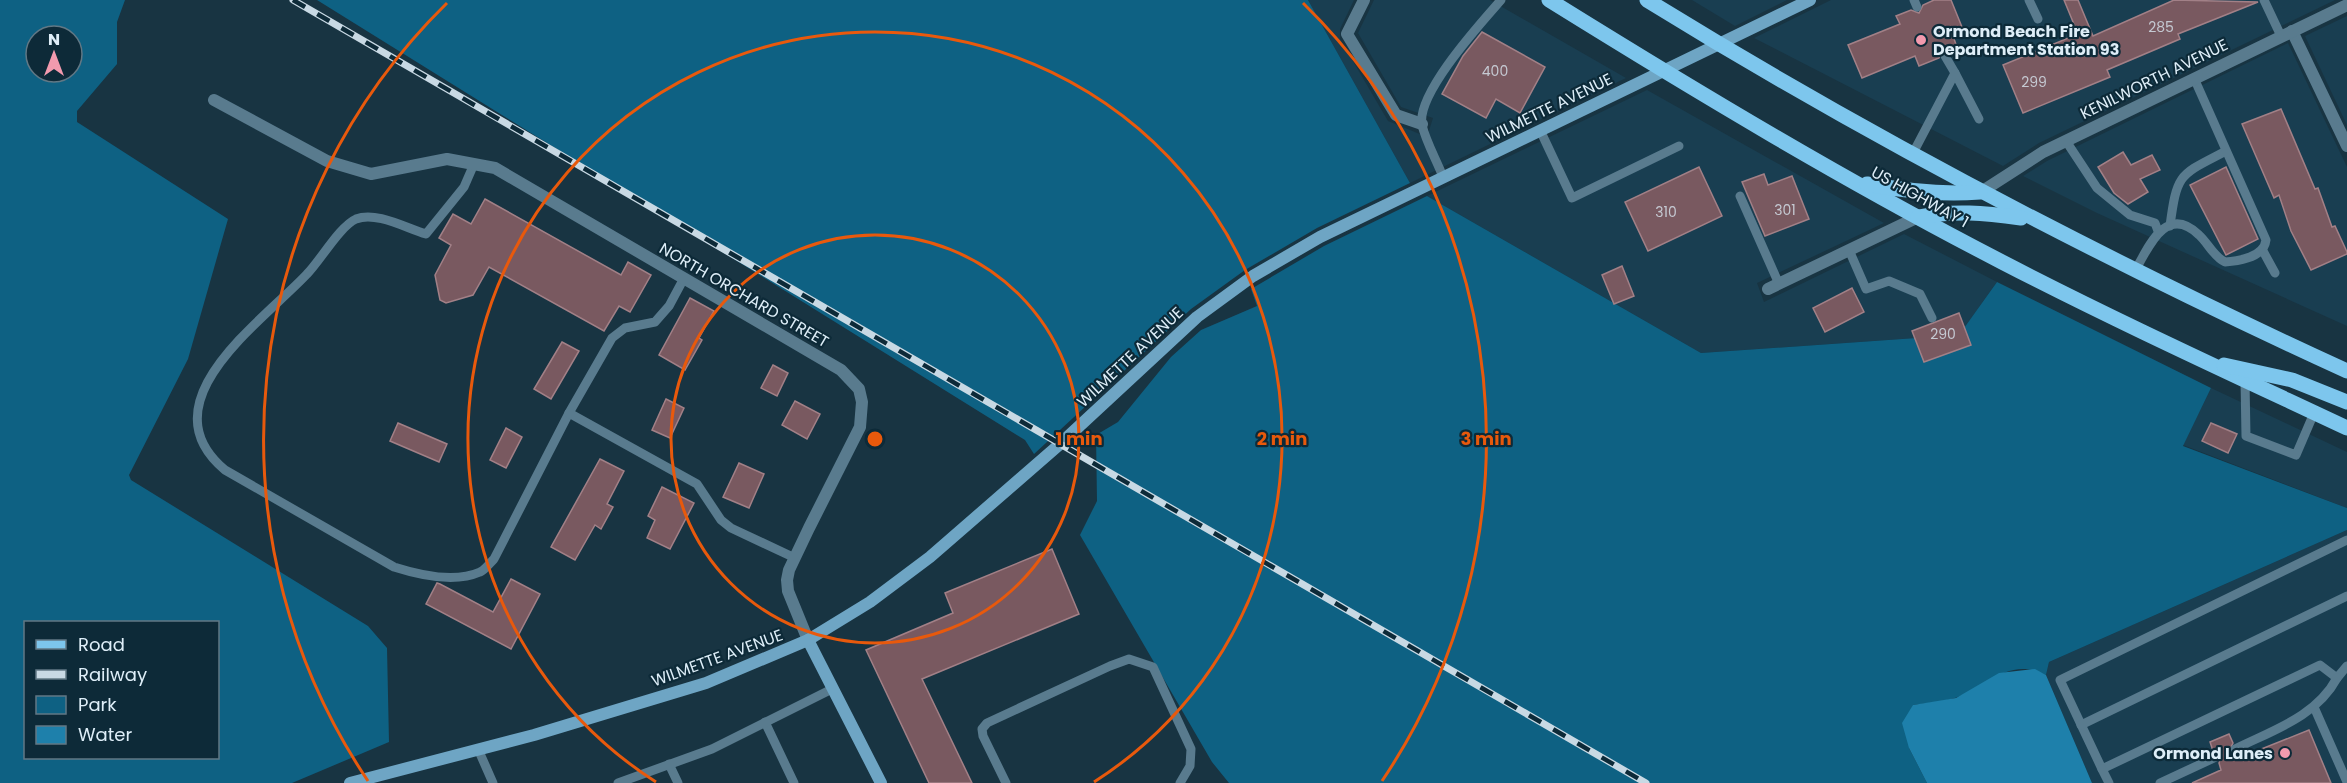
<svg xmlns="http://www.w3.org/2000/svg" width="2347" height="783" font-family="Poppins,sans-serif">
	<style>
		.built { fill: #193e51 }
		.green { fill: #0e6183; fill-rule: evenodd }
		.water { fill: #1e80ab }
		.building { fill: #795960; stroke: #a28087; stroke-width: 1.5 }
		.lines { fill: none; stroke-linecap: round; stroke-linejoin: round }
		.lane { stroke: #597b8e; stroke-width: 9 }
		.street { stroke: #597b8e; stroke-width: 12 }
		.secondary { stroke: #6ea5c4; stroke-width: 12 }
		.primary { stroke: #7dc6ed; stroke-width: 15 }
		.rail-casing { stroke: #c8d9e4; stroke-width: 7 }
		.rail { stroke: #0d2a38; stroke-width: 4.5; stroke-dasharray: 14; stroke-linecap: butt }
		.ring { fill: none; stroke: #e8590c; stroke-width: 3 }
		.poi-dot { fill: #f29aae; stroke: #0d2a38; stroke-width: 2 }
		.labels { text-anchor: middle; dominant-baseline: central; stroke-width: 4.5; stroke-linejoin: round; paint-order: stroke }
		.number-label { font-size: 14px; fill: #c5c9d2 }
		.poi-label { font-size: 16px; font-weight: bold; fill: #deeef8; stroke: #0d2a38; text-anchor: start }
		.street-label { font-size: 16px; fill: #deeef8; stroke: #0d2a38 }
		.centre { fill: #e8590c; stroke: #0d2a38; stroke-width: 3 }
		.ring-label { font-size: 18px; text-anchor: middle; font-weight: bold; fill: #e8590c; stroke: #0d2a38; stroke-width: 4.5; stroke-linejoin: round; paint-order: stroke }
	</style>
	<rect width="100%" height="100%" fill="#183442"/>
	<g class="built">
		<path d="M 1308,0 L 1354,0 L 1340,29 L 1340,39 L 1388,121 L 1427,137 L 1433,118 L 1401,107 L 1358,33 L 1374,0 L 1490,0 L 1626,78 L 1410,183 Z"/>
		<path d="M 1692,0 L 1787,0 L 1735,26 Z"/>
		<path d="M 1831,0 L 2335,0 L 2039,143 L 2003,166 L 1754,38 Z"/>
		<path d="M 2347,16 L 2347,125 L 2305,36 Z"/>
		<path d="M 2288,43 L 2347,167 L 2347,326 L 2097,213 L 2023,176 L 2047,161 Z"/>
		<path d="M 1647,90 L 1884,223 L 1757,283 L 1764,302 L 1904,234 L 1997,282 L 1959,335 L 1701,353 L 1427,196 Z"/>
		<path d="M 2211,388 L 2347,452 L 2347,508 L 2183,445 Z"/>
		<path d="M 2347,530 L 2347,783 L 2092,783 L 2046,675 L 2049,662 Z"/>
	</g>
	<g class="green">
		<path d="M 0,0 L 125,0 L 117,22 L 117,64 L 77,111 L 77,122 L 228,219 L 188,359 L 129,475 L 131,480 L 368,626 L 387,648 L 389,742 L 292,783 L 0,783 ZM 36,36 L 72,36 L 72,72 L 36,72 ZM 26,622 L 218,622 L 218,758 L 26,758 Z"/>
		<path d="M 317,0 L 1308,0 L 1410,183 L 1317,228 L 1245,270 L 1191,309 L 1034,454 L 1025,440 Z"/>
		<path d="M 1427,196 L 1701,353 L 1959,335 L 1997,282 L 2211,388 L 2183,446 L 2347,508 L 2347,530 L 2049,662 L 2046,675 C 2008,656 1986,688 1955,698 C 1942,702 1926,703 1913,705 L 1909,748 L 1927,783 L 1229,783 L 1212,762 L 1080,535 L 1097,501 L 1096,435 L 1118,422 L 1171,357 L 1201,330 L 1257,306 L 1251,289 L 1324,246 Z"/>
	</g>
	<path class="water" d="M 2035,669 L 2046,675 L 2092,783 L 1927,783 L 1909,748 L 1902,723 L 1913,705 L 1956,698 L 1999,673 Z"/>
	<g class="building">
		<path d="M 1934,0 L 1951,0 L 1964,32 L 1953,36 L 1958,50 L 1951,53 L 1942,50 L 1939,58 L 1919,66 L 1915,56 L 1862,78 L 1848,45 L 1900,24 L 1896,16 L 1911,10 L 1919,13 L 1923,5 Z"/>
		<path d="M 2064,0 L 2078,0 L 2093,36 L 2174,0 L 2258,2 L 2178,34 L 2180,39 L 2107,70 L 2110,77 L 2023,113 L 2003,65 L 2078,34 Z"/>
		<path d="M 1482,32 L 1545,67 L 1520,113 L 1496,99 L 1486,118 L 1442,94 L 1463,56 Z"/>
		<path d="M 2281,109 L 2315,189 L 2318,188 L 2332,227 L 2335,226 L 2347,252 L 2347,254 L 2311,270 L 2291,231 L 2279,195 L 2274,198 L 2242,124 Z"/>
		<path d="M 2123,152 L 2131,165 L 2152,155 L 2160,170 L 2140,179 L 2148,192 L 2128,204 L 2114,193 L 2098,167 Z"/>
		<path d="M 1699,167 L 1722,216 L 1648,251 L 1625,202 Z"/>
		<path d="M 2226,167 L 2258,239 L 2226,255 L 2190,185 Z"/>
		<path d="M 1764,174 L 1768,185 L 1792,176 L 1809,219 L 1765,236 L 1742,182 Z"/>
		<path d="M 485,199 L 621,275 L 628,262 L 651,275 L 630,312 L 619,306 L 604,331 L 489,267 L 473,295 L 446,303 L 440,300 L 435,275 L 451,245 L 439,238 L 453,214 L 471,224 Z"/>
		<path d="M 1622,266 L 1634,296 L 1614,304 L 1602,275 Z"/>
		<path d="M 1852,288 L 1864,312 L 1825,332 L 1813,308 Z"/>
		<path d="M 690,298 L 714,311 L 699,338 L 702,340 L 685,370 L 659,355 Z"/>
		<path d="M 1959,313 L 1971,345 L 1924,362 L 1912,331 Z"/>
		<path d="M 562,342 L 579,351 L 551,399 L 534,389 Z"/>
		<path d="M 773,365 L 788,373 L 777,396 L 761,388 Z"/>
		<path d="M 666,399 L 684,408 L 670,438 L 652,430 Z"/>
		<path d="M 795,401 L 820,414 L 807,439 L 782,425 Z"/>
		<path d="M 398,423 L 447,444 L 439,462 L 390,441 Z"/>
		<path d="M 2211,423 L 2237,434 L 2228,453 L 2202,441 Z"/>
		<path d="M 506,428 L 522,437 L 506,468 L 490,460 Z"/>
		<path d="M 600,459 L 624,471 L 607,504 L 613,507 L 601,529 L 595,525 L 575,560 L 551,547 Z"/>
		<path d="M 739,463 L 764,474 L 749,508 L 723,497 Z"/>
		<path d="M 662,487 L 694,503 L 670,549 L 647,538 L 655,520 L 648,516 Z"/>
		<path d="M 1052,549 L 1079,614 L 922,679 L 972,783 L 929,783 L 866,650 L 953,613 L 945,593 Z"/>
		<path d="M 511,579 L 540,594 L 511,649 L 426,604 L 437,583 L 440,584 L 493,612 Z"/>
		<path d="M 2309,730 L 2331,783 L 2192,783 L 2221,770 L 2219,763 L 2222,755 L 2213,751 L 2210,742 L 2229,734 L 2233,743 L 2229,751 L 2239,758 Z"/>
	</g>
	<g class="lines">
		<g class="lane">
			<path d="M 1914,0 L 1917,7"/>
			<path d="M 2029,0 L 2038,19"/>
			<path d="M 2264,0 L 2281,36"/>
			<path d="M 1945,56 L 1955,73"/>
			<path d="M 1540,130 L 1572,198 L 1679,146"/>
			<path d="M 2066,141 L 2097,188 L 2130,215 L 2155,223 L 2158,231"/>
			<path d="M 1912,155 L 1955,73 L 1979,119"/>
			<path d="M 474,164 L 464,187 L 426,234 C 406,228 376,211 356,219 C 340,226 320,261 307,274 C 262,322 144,402 225,470 L 394,567 C 419,575 455,583 480,572 C 485,570 490,563 494,559 L 569,413 L 612,338 L 625,328 L 655,322 L 669,306 L 684,278"/>
			<path d="M 1443,177 C 1437,161 1426,142 1422,125 C 1416,94 1480,24 1501,0"/>
			<path d="M 1740,196 L 1779,284"/>
			<path d="M 2170,226 C 2177,172 2180,175 2226,151"/>
			<path d="M 1849,250 L 1866,289 L 1889,281 L 1920,294 L 1932,318"/>
			<path d="M 2263,251 L 2275,273"/>
			<path d="M 2135,271 C 2148,248 2166,203 2199,235 C 2208,243 2214,257 2225,262 C 2239,261 2264,257 2266,240 L 2194,78"/>
			<path d="M 2245,381 L 2246,436 L 2296,455 L 2314,413"/>
			<path d="M 569,413 L 697,484 L 721,520 L 731,528 L 795,558"/>
			<path d="M 2347,540 L 2060,680 L 2102,769 L 2320,665 L 2337,678 L 2347,666"/>
			<path d="M 2314,707 L 2347,782"/>
			<path d="M 765,722 L 794,783"/>
			<path d="M 2081,725 L 2347,596"/>
			<path d="M 478,749 L 493,783"/>
			<path d="M 2235,749 C 2273,730 2316,717 2337,678"/>
			<path d="M 669,764 L 678,783"/>
			<path d="M 2102,769 L 2109,783"/>
			<path d="M 618,783 L 712,749 L 832,689"/>
			<path d="M 1006,783 L 983,736 L 982,729 L 987,723 L 1110,666 L 1129,659 L 1153,667 L 1191,749 L 1190,766 L 1180,783"/>
			<path d="M 2160,783 L 2216,757"/>
		</g>
		<g class="street">
			<path d="M 1364,0 L 1347,34 L 1396,115 L 1422,124"/>
			<path d="M 2292,31 L 2347,146"/>
			<path d="M 214,100 L 327,161 L 371,174 L 447,159 L 495,168 L 841,370 L 859,389 L 862,402 L 860,427 L 809,528 L 789,570 L 787,580 L 788,591 L 808,640"/>
			<path d="M 1981,192 L 2043,152 L 2347,5"/>
			<path d="M 1768,289 L 1918,217"/>
		</g>
		<g class="secondary">
			<path d="M 808,640 L 881,783"/>
			<path d="M 350,783 L 534,735 L 706,683 L 808,640 L 870,602 L 930,557 L 1060,444 L 1197,317 L 1253,276 L 1320,237 L 1810,0"/>
		</g>
		<g class="primary">
			<path d="M 1549,0 C 1697,92 1847,182 2002,262 C 2116,321 2232,374 2347,428"/>
			<path d="M 1647,0 C 1872,139 2107,261 2347,371"/>
			<path d="M 1867,184 C 1906,191 1941,195 1980,192"/>
			<path d="M 1918,217 C 1954,210 1985,213 2021,218"/>
			<path d="M 2224,365 L 2292,380 L 2347,402"/>
		</g>
		<g class="rail-casing">
			<path id="rail" d="M 293,0 L 1646,783"/>
		</g>
		<use href="#rail" class="rail"/>
	</g>
	<g class="ring">
		<circle cx="875" cy="439" r="204"/>
		<path d="M656 782A407 407 0 1 1 1094 782"/>
		<path d="M368 781A611 611 0 0 1 447 3M1303 3A611 611 0 0 1 1382 781"/>
	</g>
	<g class="poi-dot">
		<circle cx="1921" cy="40" r="6"/>
		<circle cx="2285" cy="753" r="6"/>
	</g>
	<g class="labels">
		<g class="number-label">
			<text x="2161" y="27">285</text>
			<text x="1495" y="71">400</text>
			<text x="2034" y="82">299</text>
			<text x="1785" y="210">301</text>
			<text x="1666" y="212">310</text>
			<text x="1943" y="334">290</text>
		</g>
		<g class="poi-label">
			<text x="1933" y="31">Ormond Beach Fire<tspan x="1933" dy="18">Department Station 93</tspan></text>
			<text x="2273" y="753" text-anchor="end">Ormond Lanes</text>
		</g>
		<g class="street-label">
			<text transform="translate(2154 79) rotate(-26)">KENILWORTH AVENUE</text>
			<text transform="translate(1549 108) rotate(-26)">WILMETTE AVENUE</text>
			<text transform="translate(1920 197) rotate(29)">US HIGHWAY 1</text>
			<text transform="translate(744 295) rotate(30)">NORTH ORCHARD STREET</text>
			<text transform="translate(1130 357) rotate(-43)">WILMETTE AVENUE</text>
			<text transform="translate(717 658) rotate(-20)">WILMETTE AVENUE</text>
		</g>
	</g>
	<circle cx="875" cy="439" r="9" class="centre"/>
	<g class="ring-label">
		<text x="1079" y="445">1 min</text>
		<text x="1282" y="445">2 min</text>
		<text x="1486" y="445">3 min</text>
	</g>
	<rect x="24" y="621" width="195" height="138" fill="#0d2a38" stroke="#617885" stroke-width="1.5"/>
	<rect x="36" y="640" width="30" height="9" fill="#7dc6ed" stroke="#617885" stroke-width="1.5"/>
	<text x="78" y="651" font-size="18" fill="#deeef8">Road</text>
	<rect x="36" y="670" width="30" height="9" fill="#c8d9e4" stroke="#617885" stroke-width="1.5"/>
	<text x="78" y="681" font-size="18" fill="#deeef8">Railway</text>
	<rect x="36" y="696" width="30" height="18" fill="#0e6183" stroke="#617885" stroke-width="1.5"/>
	<text x="78" y="711" font-size="18" fill="#deeef8">Park</text>
	<rect x="36" y="726" width="30" height="18" fill="#1e80ab" stroke="#617885" stroke-width="1.5"/>
	<text x="78" y="741" font-size="18" fill="#deeef8">Water</text>
	<g transform="translate(54 54)"><circle r="28" fill="#0d2a38" stroke="#617885" stroke-width="1.5"/>
	<path d="M0-4.5L10 22L0 15L-10 22Z" fill="#f29aae"/>
	<text y="-9" font-size="16" font-weight="bold" text-anchor="middle" fill="#deeef8">N</text>
	</g>
</svg>
